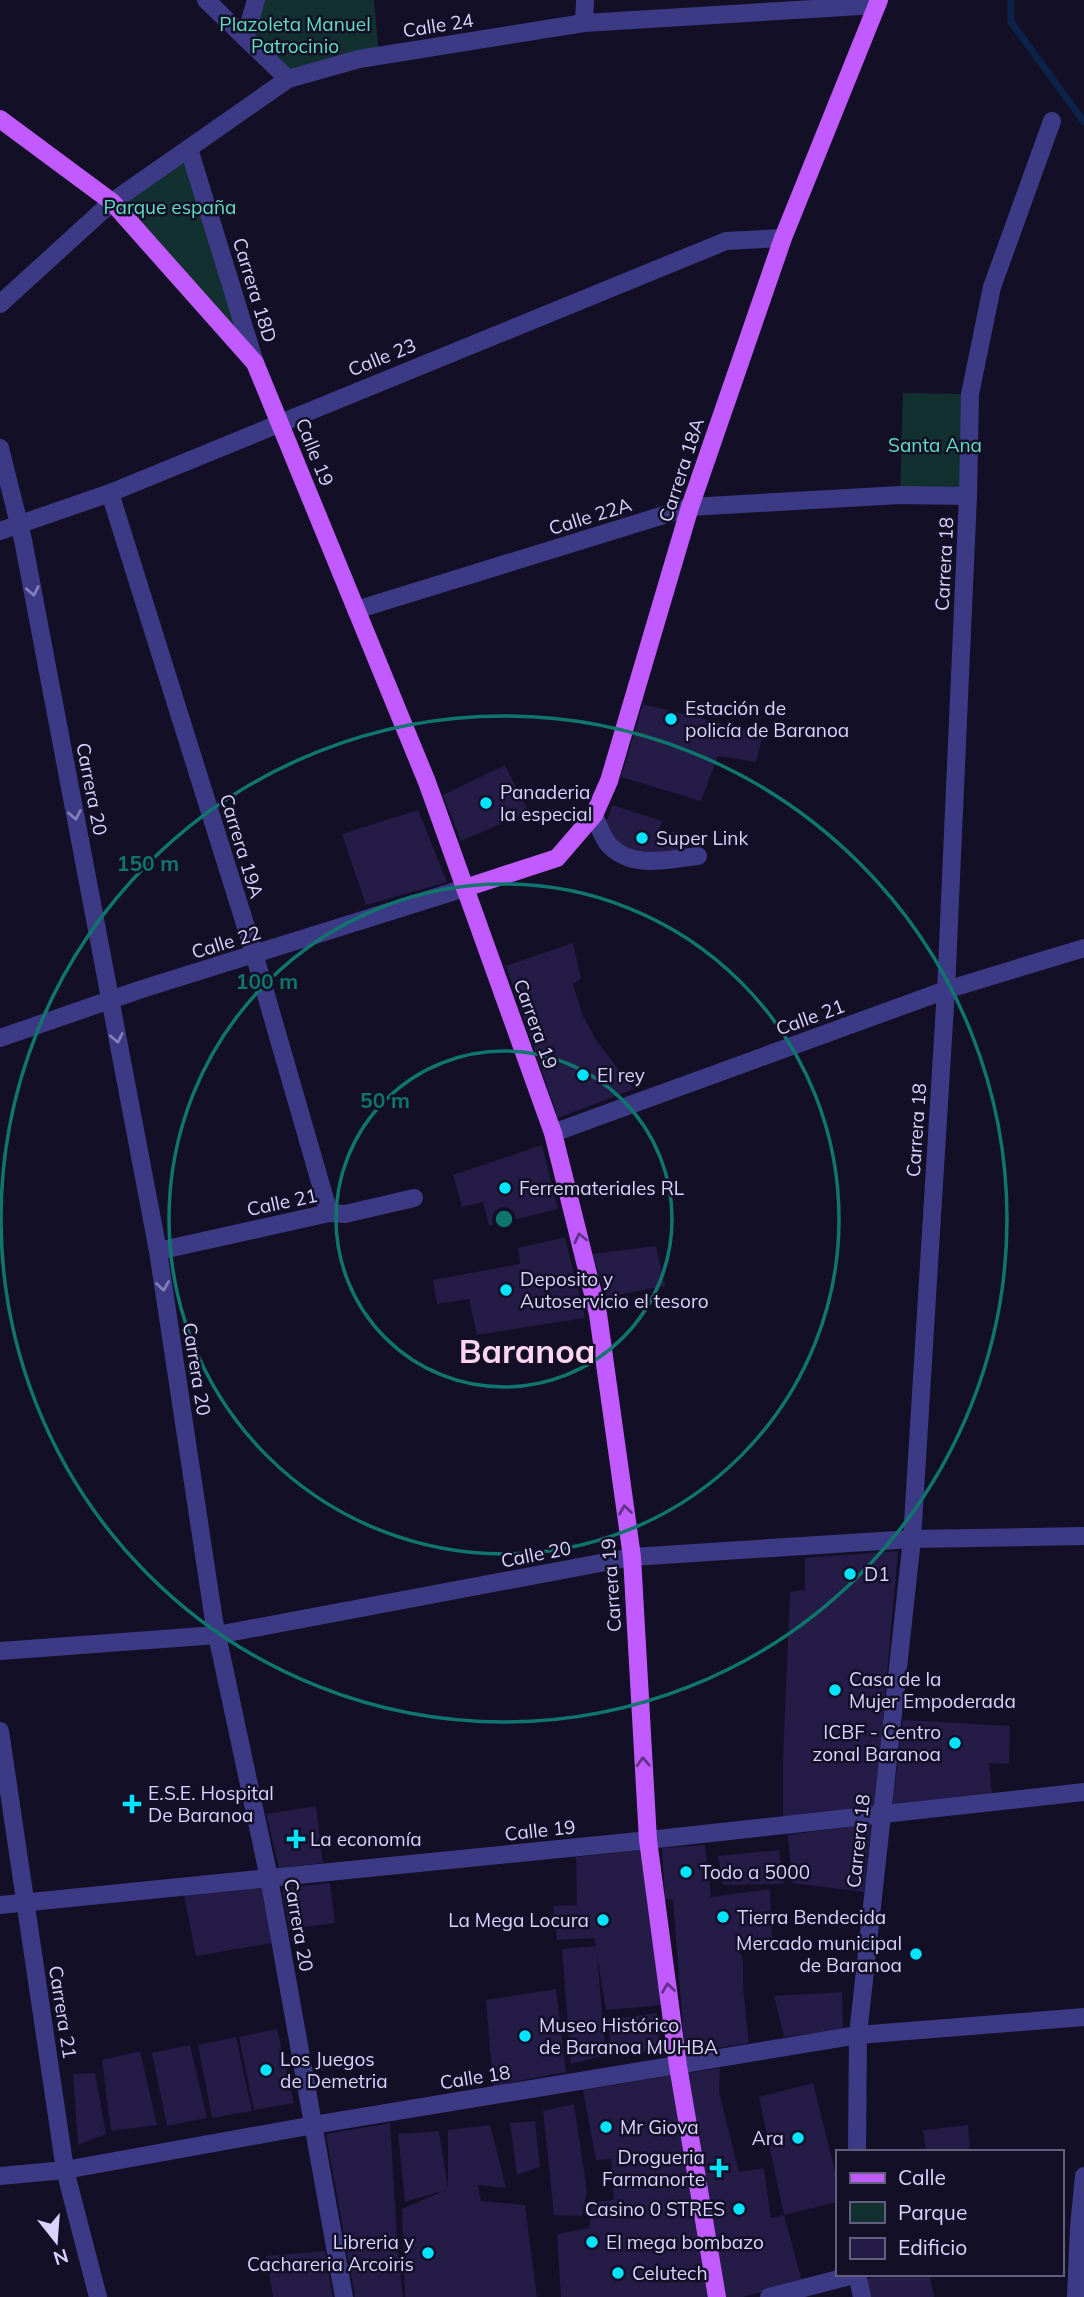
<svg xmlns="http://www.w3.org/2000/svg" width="1084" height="2297" font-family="Mulish,sans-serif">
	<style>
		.green { fill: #12302f }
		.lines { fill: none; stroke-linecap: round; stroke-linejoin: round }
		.stream { stroke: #0c2248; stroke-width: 7 }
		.building { fill: #241b47 }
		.minor { stroke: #3d3a85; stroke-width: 18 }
		.major { stroke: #c25bff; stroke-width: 18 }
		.oneway { stroke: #837fbc }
		.oneway2 { stroke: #623188 }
		.ring { fill: none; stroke: #0f766e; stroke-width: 3.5 }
		.poi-dot { fill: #00e5ff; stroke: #130f26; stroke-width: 2.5 }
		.labels { text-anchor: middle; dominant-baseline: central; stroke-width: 5; stroke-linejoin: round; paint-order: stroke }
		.park-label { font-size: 19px; fill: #5fe0c0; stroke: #130f26 }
		.street-label { font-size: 19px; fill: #d9d4ff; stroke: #130f26 }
		.poi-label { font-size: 19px; fill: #d9d4ff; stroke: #130f26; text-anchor: start }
		.town-label { font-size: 33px; font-weight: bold; fill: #ffd6f0; stroke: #130f26 }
		.centre { fill: #0f766e; stroke: #130f26; stroke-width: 3.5 }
		.ring-label { font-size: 21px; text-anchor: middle; font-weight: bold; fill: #0f766e; stroke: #130f26; stroke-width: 5; stroke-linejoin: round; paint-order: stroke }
	</style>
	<rect width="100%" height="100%" fill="#130f26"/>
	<g class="green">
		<path d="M 258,0 L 374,0 L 379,55 L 310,73 L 278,69 L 245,38 Z"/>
		<path d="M 189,149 L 245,341 L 112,202 Z"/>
		<path d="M 903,393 L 970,394 L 968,496 L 900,495 Z"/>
	</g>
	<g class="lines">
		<path class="stream" d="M 1011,0 L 1011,22 L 1084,122"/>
	</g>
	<g class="building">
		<path d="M 643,704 L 763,734 L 756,762 L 718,756 L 701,801 L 621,777 Z"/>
		<path d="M 505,765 L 529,812 L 461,841 L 443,795 Z"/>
		<path d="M 612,805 L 662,821 L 658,832 L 679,832 L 677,858 L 643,861 L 600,828 L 608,818 Z"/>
		<path d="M 418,810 L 447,882 L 366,905 L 342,834 Z"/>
		<path d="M 573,943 L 581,979 L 573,984 L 582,1014 L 596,1040 L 634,1089 L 558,1118 L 506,966 Z"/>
		<path d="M 542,1145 L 558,1209 L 489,1226 L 483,1202 L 462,1207 L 453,1175 Z"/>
		<path d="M 565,1237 L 585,1318 L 477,1335 L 469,1299 L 437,1304 L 433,1280 L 520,1264 L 518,1248 Z"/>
		<path d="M 656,1246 L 665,1286 L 607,1297 L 592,1254 Z"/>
		<path d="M 898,1551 L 875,1808 L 783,1817 L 783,1757 L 790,1592 L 805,1590 L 805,1558 Z"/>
		<path d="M 903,1720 L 1010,1726 L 1009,1764 L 989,1763 L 992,1795 L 892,1807 Z"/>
		<path d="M 316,1806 L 323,1863 L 279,1868 L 266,1814 Z"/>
		<path d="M 871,1824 L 864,1892 L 792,1883 L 788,1835 Z"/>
		<path d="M 705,1845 L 711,1897 L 770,1889 L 772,1939 L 736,1942 L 743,1961 L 743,1987 L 749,2043 L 685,2053 L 673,1900 L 665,1899 L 662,1848 Z"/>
		<path d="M 640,1850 L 663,2005 L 606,2010 L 597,1955 L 606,2055 L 571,2064 L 562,1949 L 596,1946 L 594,1938 L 557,1940 L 553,1906 L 577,1905 L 576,1857 Z"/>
		<path d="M 779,1850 L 784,1884 L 723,1885 L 718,1856 Z"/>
		<path d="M 330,1883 L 335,1923 L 289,1929 L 282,1888 Z"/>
		<path d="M 262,1887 L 272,1943 L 196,1956 L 184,1895 Z"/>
		<path d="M 556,1989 L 566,2072 L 493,2086 L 486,2000 Z"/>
		<path d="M 842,1992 L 843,2029 L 784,2037 L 774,1996 Z"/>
		<path d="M 657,2013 L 661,2049 L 613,2056 L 607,2020 Z"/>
		<path d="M 277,2029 L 294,2103 L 254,2110 L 239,2037 Z"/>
		<path d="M 236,2037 L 252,2111 L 212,2118 L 198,2045 Z"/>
		<path d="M 190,2045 L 207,2118 L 167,2126 L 152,2053 Z"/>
		<path d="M 140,2051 L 157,2125 L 111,2131 L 102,2060 Z"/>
		<path d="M 720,2068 L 719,2092 L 739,2172 L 764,2168 L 771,2218 L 784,2215 L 802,2281 L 743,2297 L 722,2297 L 687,2073 Z"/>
		<path d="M 95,2073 L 106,2134 L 78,2145 L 73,2074 Z"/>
		<path d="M 673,2075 L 710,2297 L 561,2297 L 557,2234 L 589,2228 L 592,2202 L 614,2200 L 611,2159 L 596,2160 L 583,2090 Z"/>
		<path d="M 813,2083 L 837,2179 L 837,2202 L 784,2215 L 759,2097 Z"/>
		<path d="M 574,2104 L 587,2191 L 582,2216 L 554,2215 L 543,2111 Z"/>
		<path d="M 535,2121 L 540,2167 L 517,2175 L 510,2123 Z"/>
		<path d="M 390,2123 L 398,2253 L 403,2297 L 355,2297 L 326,2134 Z"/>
		<path d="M 490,2125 L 506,2188 L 478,2185 L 481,2201 L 525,2205 L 537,2297 L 405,2297 L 402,2209 L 446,2190 L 405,2202 L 398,2134 L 439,2131 L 448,2189 L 448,2130 Z"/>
		<path d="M 968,2125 L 970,2152 L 926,2152 L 923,2130 Z"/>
		<path d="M 325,2251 L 333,2297 L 273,2297 L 266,2256 Z"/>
		<path d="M 887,2274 L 929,2274 L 934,2297 L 870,2297 L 866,2279 Z"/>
	</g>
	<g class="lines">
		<g class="minor">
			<path d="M 206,0 L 288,79"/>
			<path d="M 584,23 L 585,0"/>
			<path d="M 245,38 L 256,0"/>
			<path d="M 189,149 L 255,363"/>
			<path d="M 0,304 L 112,202 L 288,79 L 359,59 L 584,23 L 877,5"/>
			<path d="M 0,448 L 23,540 L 158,1251 L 214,1621 L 269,1878 L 344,2297"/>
			<path d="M 110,493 L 251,943 L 329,1213"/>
			<path d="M 0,531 L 110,493 L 726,241 L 783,238"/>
			<path d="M 356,610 L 690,507 L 900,495 L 968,496"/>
			<path d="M 594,815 C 598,824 602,837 609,845 C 633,870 668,859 698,856"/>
			<path d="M 0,1038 L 142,989 L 465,888"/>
			<path d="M 553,1133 L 946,990 L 1084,948"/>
			<path d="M 158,1251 L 329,1213 L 345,1214 L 414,1198"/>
			<path d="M 0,1651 L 217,1635 L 632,1557 L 912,1539 L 1084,1536"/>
			<path d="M 0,1731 L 65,2170 L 98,2297"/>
			<path d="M 0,1905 L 639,1841 L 1084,1792"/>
			<path d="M 857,2152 L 858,2035 L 912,1539 L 946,990 L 968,496 L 970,394 L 992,287 L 1052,121"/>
			<path d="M 0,2176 L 65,2170 L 325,2123 L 858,2035 L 1084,2017"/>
			<path d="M 857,2274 L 862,2297"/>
			<path d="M 769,2297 L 858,2274"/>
			<path d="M 1076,2297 L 1079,2227 L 1084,2176"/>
		</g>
		<g class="major">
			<path d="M 0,119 L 112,202 L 255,363 L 427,782 L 553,1133 L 598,1314 L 632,1557 L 648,1840 L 678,2066 L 717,2297"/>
			<path d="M 465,888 L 557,858 L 594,815 L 609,781 L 690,507 L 783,238 L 879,0"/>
		</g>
	</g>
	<defs><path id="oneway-chevron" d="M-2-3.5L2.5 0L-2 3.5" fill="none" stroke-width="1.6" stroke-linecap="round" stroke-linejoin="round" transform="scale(1.75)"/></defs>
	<g class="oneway">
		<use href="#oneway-chevron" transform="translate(33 591) rotate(79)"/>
		<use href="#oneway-chevron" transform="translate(75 815) rotate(79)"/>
		<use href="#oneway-chevron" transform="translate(117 1038) rotate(79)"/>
		<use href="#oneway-chevron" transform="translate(163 1286) rotate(81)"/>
	</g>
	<g class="oneway2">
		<use href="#oneway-chevron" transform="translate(580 1238) rotate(-103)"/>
		<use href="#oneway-chevron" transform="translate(625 1510) rotate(-98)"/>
		<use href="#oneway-chevron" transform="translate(643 1762) rotate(-93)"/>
		<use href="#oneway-chevron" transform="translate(668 1988) rotate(-98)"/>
	</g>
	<g class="ring">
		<circle cx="504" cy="1219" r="168"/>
		<circle cx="504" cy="1219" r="335"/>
		<circle cx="504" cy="1219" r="503"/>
	</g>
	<g class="poi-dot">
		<circle cx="671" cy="719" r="7"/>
		<circle cx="486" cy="803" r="7"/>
		<circle cx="642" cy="838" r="7"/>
		<circle cx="583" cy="1075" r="7"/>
		<circle cx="505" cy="1188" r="7"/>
		<circle cx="506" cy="1290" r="7"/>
		<circle cx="850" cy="1574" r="7"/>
		<circle cx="835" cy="1690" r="7"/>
		<circle cx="955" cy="1743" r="7"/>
		<path d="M128.5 1793.5h7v7h7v7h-7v7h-7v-7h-7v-7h7z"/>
		<path d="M292.5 1828.5h7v7h7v7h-7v7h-7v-7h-7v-7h7z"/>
		<circle cx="686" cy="1872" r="7"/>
		<circle cx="723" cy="1917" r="7"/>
		<circle cx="603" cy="1920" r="7"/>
		<circle cx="916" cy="1954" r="7"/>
		<circle cx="525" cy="2036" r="7"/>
		<circle cx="266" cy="2070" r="7"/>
		<circle cx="606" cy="2127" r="7"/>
		<circle cx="798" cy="2138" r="7"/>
		<path d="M715.5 2157.5h7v7h7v7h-7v7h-7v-7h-7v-7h7z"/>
		<circle cx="739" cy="2209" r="7"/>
		<circle cx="592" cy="2242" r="7"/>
		<circle cx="428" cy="2253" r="7"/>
		<circle cx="618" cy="2273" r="7"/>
	</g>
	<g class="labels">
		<g class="park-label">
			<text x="295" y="24">Plazoleta Manuel<tspan x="295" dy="22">Patrocinio</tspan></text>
			<text x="170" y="207">Parque españa</text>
			<text x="935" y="445">Santa Ana</text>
		</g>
		<g class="street-label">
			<text transform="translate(438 25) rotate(-9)">Calle 24</text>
			<text transform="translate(255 290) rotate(73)">Carrera 18D</text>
			<text transform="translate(382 357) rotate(-22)">Calle 23</text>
			<text transform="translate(315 452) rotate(68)">Calle 19</text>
			<text transform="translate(681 470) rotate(-72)">Carrera 18A</text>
			<text transform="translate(590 516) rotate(-17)">Calle 22A</text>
			<text transform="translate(944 564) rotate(-87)">Carrera 18</text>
			<text transform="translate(92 789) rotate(79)">Carrera 20</text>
			<text transform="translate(242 846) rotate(73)">Carrera 19A</text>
			<text transform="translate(226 942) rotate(-17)">Calle 22</text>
			<text transform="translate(810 1017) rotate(-20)">Calle 21</text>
			<text transform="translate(536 1024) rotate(70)">Carrera 19</text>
			<text transform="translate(916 1130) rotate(-86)">Carrera 18</text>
			<text transform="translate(282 1202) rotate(-12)">Calle 21</text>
			<text transform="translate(197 1369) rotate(81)">Carrera 20</text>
			<text transform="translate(536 1554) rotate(-11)">Calle 20</text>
			<text transform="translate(611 1585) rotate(-94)">Carrera 19</text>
			<text transform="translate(540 1830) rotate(-6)">Calle 19</text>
			<text transform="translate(858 1841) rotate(-84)">Carrera 18</text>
			<text transform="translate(299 1925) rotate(80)">Carrera 20</text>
			<text transform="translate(63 2012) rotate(81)">Carrera 21</text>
			<text transform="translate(475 2077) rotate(-9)">Calle 18</text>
		</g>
		<g class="poi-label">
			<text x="685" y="708">Estación de<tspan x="685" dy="22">policía de Baranoa</tspan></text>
			<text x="500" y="792">Panaderia<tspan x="500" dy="22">la especial</tspan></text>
			<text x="656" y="838">Super Link</text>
			<text x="597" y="1075">El rey</text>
			<text x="519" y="1188">Ferremateriales RL</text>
			<text x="520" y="1279">Deposito y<tspan x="520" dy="22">Autoservicio el tesoro</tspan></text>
			<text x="864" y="1574">D1</text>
			<text x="849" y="1679">Casa de la<tspan x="849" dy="22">Mujer Empoderada</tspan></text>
			<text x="941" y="1732" text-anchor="end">ICBF - Centro<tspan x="941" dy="22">zonal Baranoa</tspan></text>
			<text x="148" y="1793">E.S.E. Hospital<tspan x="148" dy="22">De Baranoa</tspan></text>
			<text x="310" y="1839">La economía</text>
			<text x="700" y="1872">Todo a 5000</text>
			<text x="737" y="1917">Tierra Bendecida</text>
			<text x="589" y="1920" text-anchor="end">La Mega Locura</text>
			<text x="902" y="1943" text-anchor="end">Mercado municipal<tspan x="902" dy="22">de Baranoa</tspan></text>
			<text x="539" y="2025">Museo Histórico<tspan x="539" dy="22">de Baranoa MUHBA</tspan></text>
			<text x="280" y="2059">Los Juegos<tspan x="280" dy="22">de Demetria</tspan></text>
			<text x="620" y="2127">Mr Giova</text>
			<text x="784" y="2138" text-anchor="end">Ara</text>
			<text x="705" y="2157" text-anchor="end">Drogueria<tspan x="705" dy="22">Farmanorte</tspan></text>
			<text x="725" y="2209" text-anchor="end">Casino 0 STRES</text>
			<text x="414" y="2242" text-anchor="end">Libreria y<tspan x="414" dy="22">Cachareria Arcoiris</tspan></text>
			<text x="606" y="2242">El mega bombazo</text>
			<text x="632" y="2273">Celutech</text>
		</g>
		<g class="town-label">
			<text x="527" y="1350">Baranoa</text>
		</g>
	</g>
	<circle cx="504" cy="1219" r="10" class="centre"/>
	<g class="ring-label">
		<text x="148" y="871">150 m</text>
		<text x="267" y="989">100 m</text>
		<text x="385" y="1108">50 m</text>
	</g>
	<rect x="836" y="2150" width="228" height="126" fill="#130f26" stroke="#625e7d" stroke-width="2"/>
	<rect x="850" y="2173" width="35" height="10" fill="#c25bff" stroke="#625e7d" stroke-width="2"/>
	<text x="898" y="2185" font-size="21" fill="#d9d4ff">Calle</text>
	<rect x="850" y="2202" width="35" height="21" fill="#12302f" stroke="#625e7d" stroke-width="2"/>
	<text x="898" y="2220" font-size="21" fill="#d9d4ff">Parque</text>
	<rect x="850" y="2238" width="35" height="21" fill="#241b47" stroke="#625e7d" stroke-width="2"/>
	<text x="898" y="2255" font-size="21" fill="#d9d4ff">Edificio</text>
	<g transform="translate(56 2241) rotate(163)" stroke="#130f26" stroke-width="5" paint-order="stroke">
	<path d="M0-5L12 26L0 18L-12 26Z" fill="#d9d4ff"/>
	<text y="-10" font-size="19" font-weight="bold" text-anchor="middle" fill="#d9d4ff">N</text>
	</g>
</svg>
